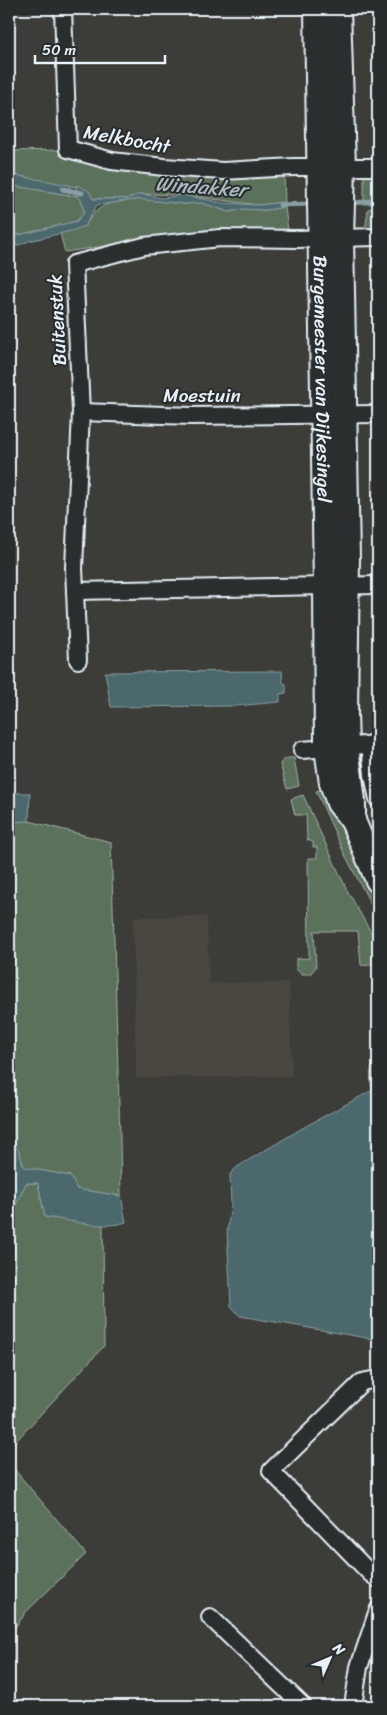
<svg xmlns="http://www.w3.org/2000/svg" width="387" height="1715" font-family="Sriracha,sans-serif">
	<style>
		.built { fill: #49463f }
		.green { fill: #5b715c; stroke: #a2b1aa }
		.water { fill: #4b696c; stroke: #8a9fa4 }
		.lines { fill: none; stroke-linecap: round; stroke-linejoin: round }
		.stream { stroke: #8a9fa4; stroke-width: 5 }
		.street-casing { stroke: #e8f1f8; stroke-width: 20 }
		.secondary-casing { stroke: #e8f1f8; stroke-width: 28 }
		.street { stroke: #2a2d2e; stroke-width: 16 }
		.secondary { stroke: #2a2d2e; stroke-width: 24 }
		.labels { text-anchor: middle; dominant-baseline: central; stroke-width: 4; stroke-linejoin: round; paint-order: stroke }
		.street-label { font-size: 19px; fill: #e8f1f8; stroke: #2a2d2e }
		.water-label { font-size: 20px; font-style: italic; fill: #a9bbc0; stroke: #2a2d2e }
	</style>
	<rect width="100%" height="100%" fill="#3c3c38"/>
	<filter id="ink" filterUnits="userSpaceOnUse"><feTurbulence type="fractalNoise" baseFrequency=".02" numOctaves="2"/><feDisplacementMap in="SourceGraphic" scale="10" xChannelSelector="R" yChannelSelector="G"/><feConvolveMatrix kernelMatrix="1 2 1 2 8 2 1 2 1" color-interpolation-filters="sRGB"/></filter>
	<g filter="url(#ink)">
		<path class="built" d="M 207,916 L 209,983 L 289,983 L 292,1076 L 136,1078 L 133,917 Z"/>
		<g class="green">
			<path d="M 60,150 L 59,153 L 67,155 L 284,175 L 285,202 L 258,205 L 183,195 L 141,194 L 127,199 L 93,199 L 77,185 L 76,187 L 13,175 L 9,172 L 9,151 Z"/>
			<path d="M 364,176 L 378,176 L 378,198 L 364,200 Z"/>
			<path d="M 9,185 L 69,195 C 81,194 83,202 84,213 L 77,221 L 23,234 L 9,236 Z"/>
			<path d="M 140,199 L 183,204 L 202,203 L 229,212 L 242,209 L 266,210 L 285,207 L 288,231 L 159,238 L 65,252 L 60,233 L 85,226 C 102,198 112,204 140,199 Z"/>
			<path d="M 378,208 L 378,231 L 365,231 L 368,209 Z"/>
			<path d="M 288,758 L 294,758 L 299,786 L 287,789 L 280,764 L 283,760 Z"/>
			<path d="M 327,789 L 378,899 L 378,918 L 344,853 L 316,791 Z"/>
			<path d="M 303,795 L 346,888 L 378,945 L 378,960 C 373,964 368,967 361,965 L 358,931 L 314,931 L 316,967 L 310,974 L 301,974 L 296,969 L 296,959 L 309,958 L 308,858 L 317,858 L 317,847 L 313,847 L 313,842 L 307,840 L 306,815 L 295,815 L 291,799 Z"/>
			<path d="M 29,821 L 111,842 L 120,1136 L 121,1196 L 77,1189 L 70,1176 L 24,1167 L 18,1149 L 9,1141 L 9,822 Z"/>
			<path d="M 378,1058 L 378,1085 L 372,1088 C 369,1076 370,1067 378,1058 Z"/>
			<path d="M 26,1183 L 38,1183 L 45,1217 L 103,1224 L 104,1346 L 14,1443 L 14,1209 Z"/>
			<path d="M 14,1469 L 86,1554 L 27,1611 L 14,1629 Z"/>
		</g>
		<g class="water">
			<path d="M 9,172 L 13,175 L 70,185 L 69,195 L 9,185 Z"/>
			<path d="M 77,185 L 89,191 L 93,199 L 127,199 L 140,194 L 162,198 L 182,195 L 224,203 L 258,205 L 285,202 L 285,207 L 266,210 L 242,209 L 229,212 L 202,203 L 183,204 L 140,199 L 97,205 L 85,226 L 71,231 L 29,241 L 9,249 L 9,236 L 23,234 L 77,221 L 84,213 C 83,204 83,199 75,194 Z"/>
			<path d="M 282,671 L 283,683 L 286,684 L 286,693 L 280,694 L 280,702 L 235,706 L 111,707 L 105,672 Z"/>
			<path d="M 9,793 L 30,793 L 29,821 L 9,822 Z"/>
			<path d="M 378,1087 L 378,1340 L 240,1316 L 231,1306 L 227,1231 L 231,1206 L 230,1174 L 237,1167 L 306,1126 Z"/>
			<path d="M 9,1141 L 18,1149 L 24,1167 L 70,1176 L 77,1189 L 121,1196 L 126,1222 C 105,1230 68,1220 45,1217 L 38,1183 L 26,1183 L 14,1209 L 14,1706 L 9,1706 Z"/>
		</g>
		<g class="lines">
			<g class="stream">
				<path d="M 63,189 L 82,193"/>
				<path d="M 351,203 L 378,201"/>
				<path d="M 280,205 L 311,204"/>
			</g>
			<g class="street-casing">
				<g id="street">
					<path d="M 63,9 L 68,149 L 112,161 L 164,167 L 223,171 L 294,167 L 378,167"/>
					<path d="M 81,412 L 191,416 L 378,414"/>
					<path d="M 75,591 L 378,585"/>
					<path d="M 78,660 L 74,568 L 81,412 L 74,264 L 144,246 L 220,238 L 297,239 L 378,237"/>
					<path d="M 370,744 L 373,775 L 378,799"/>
					<path d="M 302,750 L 378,744"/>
					<path d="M 378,1382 L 372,1380 L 362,1382 L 271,1471 L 370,1573 L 378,1579"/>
					<path d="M 210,1617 L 303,1706"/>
					<path d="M 353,1706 L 359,1667 L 378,1610"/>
				</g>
			</g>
			<g class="secondary-casing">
				<g id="secondary">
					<path id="s1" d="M 317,9 L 326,585 L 327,748 L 332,783 L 339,803 L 353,821 L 378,880"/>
					<path d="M 338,9 L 343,166 L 341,238 L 347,559 L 345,713 L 346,746 L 353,801 L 353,821"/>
				</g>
			</g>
			<use href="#street" class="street"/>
			<use href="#secondary" class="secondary"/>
		</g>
	</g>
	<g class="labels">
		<g class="street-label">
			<text transform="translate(127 139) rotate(10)">Melkbocht</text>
			<text transform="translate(57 320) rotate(-93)">Buitenstuk</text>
			<text stroke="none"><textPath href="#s1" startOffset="370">Burgemeester van Dijkesingel</textPath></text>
			<text x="202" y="395">Moestuin</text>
		</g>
		<g class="water-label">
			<text transform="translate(201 187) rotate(4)">Windakker</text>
		</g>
	</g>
	<rect width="387" height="1715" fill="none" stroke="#2a2d2e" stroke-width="30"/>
	<rect x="15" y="15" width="357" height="1685" fill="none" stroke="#e8f1f8" stroke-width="2" filter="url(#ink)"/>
	<g transform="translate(330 1658) rotate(45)" stroke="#2a2d2e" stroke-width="4" paint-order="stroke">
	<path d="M0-4L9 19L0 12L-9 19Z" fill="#e8f1f8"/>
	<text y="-8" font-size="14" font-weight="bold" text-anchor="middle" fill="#e8f1f8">N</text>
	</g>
	<path d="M35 55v8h130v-8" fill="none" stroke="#e8f1f8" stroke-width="2.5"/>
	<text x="42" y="55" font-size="15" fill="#e8f1f8" stroke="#2a2d2e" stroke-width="4" paint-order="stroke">50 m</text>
</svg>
